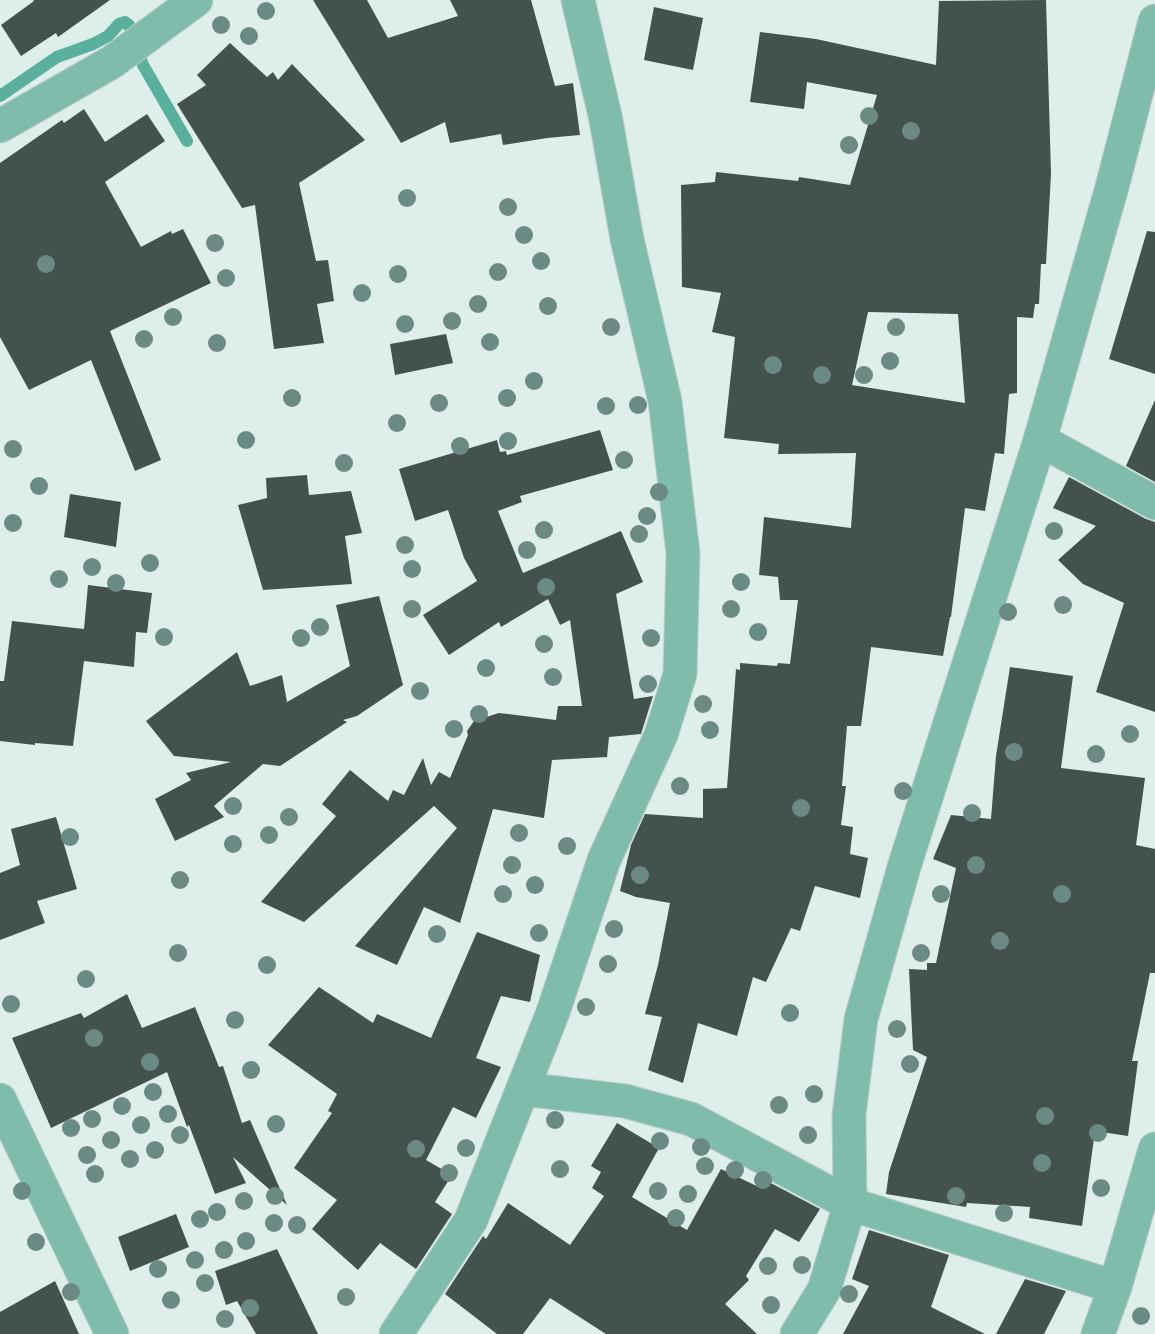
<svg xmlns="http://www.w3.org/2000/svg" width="1155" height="1334" font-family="'PT Sans',sans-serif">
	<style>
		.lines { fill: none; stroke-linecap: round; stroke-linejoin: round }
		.stream { stroke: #5ab09d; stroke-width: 12 }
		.building { fill: #44524e; fill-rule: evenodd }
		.minor-casing { stroke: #bdcdc9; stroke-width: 35 }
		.minor { stroke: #7fbcac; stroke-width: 33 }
		.tree { fill: #6c8a84 }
	</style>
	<rect width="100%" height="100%" fill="#deefeb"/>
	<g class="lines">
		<path class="stream" d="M 0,96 L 57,57 L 93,44 L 108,36 L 119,24 L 125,22 L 129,25 L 143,65 L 187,141"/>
	</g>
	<g class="building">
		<path d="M 33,0 L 110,0 L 58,37 L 56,33 L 21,56 L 1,25 L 34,1 Z"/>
		<path d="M 313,0 L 367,0 L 388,38 L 458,16 L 450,0 L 531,0 L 555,86 L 573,83 L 580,135 L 547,138 L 503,145 L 501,134 L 450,143 L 445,122 L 401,143 Z"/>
		<path d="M 1046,0 L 1051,174 L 1046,264 L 1041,264 L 1039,304 L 1035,304 L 1033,318 L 1017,317 L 1017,393 L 1009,394 L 1004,454 L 995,453 L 985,511 L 965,508 L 951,617 L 950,617 L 943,656 L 871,647 L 861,726 L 847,726 L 842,786 L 846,786 L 841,825 L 853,827 L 850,854 L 868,858 L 860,898 L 815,886 L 800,931 L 791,928 L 766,982 L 753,977 L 737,1036 L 698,1023 L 683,1083 L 648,1070 L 662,1017 L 645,1014 L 658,965 L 670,903 L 636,897 L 620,891 L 631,845 L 645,814 L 703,818 L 703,789 L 727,788 L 736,669 L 740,670 L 740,663 L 777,666 L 778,663 L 790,664 L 798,600 L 780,600 L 778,577 L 759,575 L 764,517 L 851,528 L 856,453 L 778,454 L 779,444 L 724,438 L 735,337 L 712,332 L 721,293 L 682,287 L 681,185 L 715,182 L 716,172 L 798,181 L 799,177 L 850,185 L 877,95 L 807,82 L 804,109 L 750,102 L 760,32 L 816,39 L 936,65 L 939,1 ZM 868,312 L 958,314 L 965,403 L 852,385 Z"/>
		<path d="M 654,7 L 703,18 L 693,70 L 644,60 Z"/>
		<path d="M 230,43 L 267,77 L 273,72 L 278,80 L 292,64 L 365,140 L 299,183 L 316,261 L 328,260 L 334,301 L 317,304 L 324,343 L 274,349 L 255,205 L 242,208 L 177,104 L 206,85 L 197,75 Z"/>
		<path d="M 84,109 L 105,142 L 147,114 L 165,141 L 105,182 L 141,247 L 171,231 L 172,234 L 183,229 L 211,283 L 110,331 L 161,460 L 135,471 L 91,360 L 29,390 L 0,337 L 0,163 L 62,120 L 64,123 Z"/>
		<path d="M 1147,231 L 1155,232 L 1155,374 L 1109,359 Z"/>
		<path d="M 446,334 L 453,363 L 395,375 L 390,344 Z"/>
		<path d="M 1155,400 L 1155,482 L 1126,466 Z"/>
		<path d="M 600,430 L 613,470 L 520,496 L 522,502 L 498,511 L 523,573 L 621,531 L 643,582 L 616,594 L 634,699 L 653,696 L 641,734 L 609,737 L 607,757 L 552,760 L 544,818 L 493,809 L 460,923 L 424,907 L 397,965 L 355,946 L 457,828 L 434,806 L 304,922 L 261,902 L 336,816 L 322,804 L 350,770 L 388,801 L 393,790 L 404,795 L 423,758 L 431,785 L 439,772 L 450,778 L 468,735 L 467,731 L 474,721 L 499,713 L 556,720 L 558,706 L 582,706 L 570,620 L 560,625 L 548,599 L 501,627 L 499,622 L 449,655 L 423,615 L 477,581 L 464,558 L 448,510 L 415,521 L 399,469 L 497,440 L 500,452 L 506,451 L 507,455 Z"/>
		<path d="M 307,475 L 309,495 L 351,491 L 362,533 L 345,536 L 352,584 L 263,590 L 238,505 L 267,498 L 266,478 Z"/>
		<path d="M 1069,477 L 1146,519 L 1155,522 L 1155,712 L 1096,692 L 1124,603 L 1083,584 L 1058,560 L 1096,526 L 1053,508 Z"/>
		<path d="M 70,494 L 121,502 L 116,547 L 64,537 Z"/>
		<path d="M 88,585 L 152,593 L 147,633 L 136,632 L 134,667 L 84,661 L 73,746 L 35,743 L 35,745 L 0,741 L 0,681 L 4,681 L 12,621 L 84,629 Z"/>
		<path d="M 379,596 L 403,685 L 357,716 L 343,720 L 347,722 L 280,766 L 263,764 L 214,806 L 224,817 L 175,841 L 155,799 L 191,780 L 186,773 L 231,762 L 174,756 L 146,721 L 237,652 L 250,686 L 282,675 L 287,702 L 350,666 L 336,605 Z"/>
		<path d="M 1010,667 L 1073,676 L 1061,768 L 1145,778 L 1136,845 L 1155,849 L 1155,973 L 1150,973 L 1132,1061 L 1138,1061 L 1128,1136 L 1095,1131 L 1082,1226 L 1029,1218 L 1030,1207 L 967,1203 L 966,1207 L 886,1194 L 889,1172 L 927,1057 L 913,1050 L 909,969 L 927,970 L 927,963 L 936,963 L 956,868 L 933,859 L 951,815 L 991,819 L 996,756 Z"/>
		<path d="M 56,817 L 77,889 L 37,901 L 45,923 L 0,940 L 0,873 L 20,865 L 11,829 Z"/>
		<path d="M 477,932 L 540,955 L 530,1002 L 501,996 L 476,1058 L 501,1067 L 476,1118 L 453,1107 L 426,1160 L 452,1175 L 435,1202 L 452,1214 L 416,1269 L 380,1243 L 358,1270 L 312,1229 L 337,1200 L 294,1168 L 332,1113 L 328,1111 L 337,1094 L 268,1045 L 319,987 L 373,1023 L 377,1014 L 431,1038 Z"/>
		<path d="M 127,994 L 142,1028 L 195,1007 L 219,1067 L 223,1066 L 242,1123 L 250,1120 L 287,1205 L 233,1157 L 246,1183 L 215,1194 L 189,1125 L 187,1127 L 167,1072 L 51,1128 L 12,1038 L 81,1013 L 84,1018 Z"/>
		<path d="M 617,1123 L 659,1148 L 632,1197 L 687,1230 L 721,1169 L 763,1189 L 767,1181 L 820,1209 L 799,1242 L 775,1229 L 746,1276 L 749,1280 L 725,1304 L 757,1334 L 606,1334 L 550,1298 L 523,1334 L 497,1334 L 445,1294 L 483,1236 L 486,1239 L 508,1203 L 570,1245 L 604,1196 L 592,1188 L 601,1172 L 591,1166 Z"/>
		<path d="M 176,1214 L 189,1247 L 130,1271 L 118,1237 Z"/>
		<path d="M 869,1230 L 949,1255 L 931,1307 L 985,1334 L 843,1334 L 869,1286 L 852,1279 Z"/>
		<path d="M 277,1249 L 318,1334 L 256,1334 L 237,1301 L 226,1305 L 215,1271 Z"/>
		<path d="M 1025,1279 L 1066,1291 L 1044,1334 L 996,1334 Z"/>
		<path d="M 55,1281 L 79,1334 L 0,1334 L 0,1312 Z"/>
	</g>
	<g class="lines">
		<g class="minor-casing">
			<g id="minor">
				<path d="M 0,126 L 112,62 L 196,0"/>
				<path d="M 1040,440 L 1155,503"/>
				<path d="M 523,1089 L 625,1101 L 691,1119 L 850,1204 L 1115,1287"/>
				<path d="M 0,1100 L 112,1334"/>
				<path d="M 396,1334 L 471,1220 L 553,1012 L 604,860 L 661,735 L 680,674 L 683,553 L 665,401 L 627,239 L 606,120 L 578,0"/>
				<path d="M 797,1334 L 824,1290 L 850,1204 L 849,1115 L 861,1019 L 904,867 L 1040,440 L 1112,187 L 1155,21"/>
				<path d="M 1098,1334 L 1115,1287 L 1155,1149"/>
			</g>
		</g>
		<use href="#minor" class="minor"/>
	</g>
	<g class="tree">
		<circle cx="266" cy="11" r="9"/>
		<circle cx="221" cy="25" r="9"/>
		<circle cx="249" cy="36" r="9"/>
		<circle cx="869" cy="116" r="9"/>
		<circle cx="911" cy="131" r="9"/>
		<circle cx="849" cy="145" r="9"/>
		<circle cx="407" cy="198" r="9"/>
		<circle cx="508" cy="207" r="9"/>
		<circle cx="524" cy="235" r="9"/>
		<circle cx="215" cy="243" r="9"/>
		<circle cx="541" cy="261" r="9"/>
		<circle cx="46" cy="264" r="9"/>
		<circle cx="498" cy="272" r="9"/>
		<circle cx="398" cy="274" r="9"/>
		<circle cx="226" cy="278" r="9"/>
		<circle cx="362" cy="293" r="9"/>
		<circle cx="478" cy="304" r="9"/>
		<circle cx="548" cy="306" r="9"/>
		<circle cx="173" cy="317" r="9"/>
		<circle cx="452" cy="321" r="9"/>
		<circle cx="405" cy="324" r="9"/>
		<circle cx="611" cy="327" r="9"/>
		<circle cx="896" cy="327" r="9"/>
		<circle cx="144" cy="339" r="9"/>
		<circle cx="490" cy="342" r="9"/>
		<circle cx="217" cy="343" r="9"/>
		<circle cx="890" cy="361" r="9"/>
		<circle cx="773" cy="365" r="9"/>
		<circle cx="822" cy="375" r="9"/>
		<circle cx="864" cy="375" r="9"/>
		<circle cx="534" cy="381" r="9"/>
		<circle cx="292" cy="398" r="9"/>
		<circle cx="507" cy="398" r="9"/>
		<circle cx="439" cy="403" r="9"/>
		<circle cx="638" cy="405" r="9"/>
		<circle cx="606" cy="406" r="9"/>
		<circle cx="397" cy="423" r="9"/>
		<circle cx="246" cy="440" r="9"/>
		<circle cx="508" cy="441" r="9"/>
		<circle cx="460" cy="446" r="9"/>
		<circle cx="13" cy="449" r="9"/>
		<circle cx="624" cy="460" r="9"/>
		<circle cx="344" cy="463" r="9"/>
		<circle cx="39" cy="486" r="9"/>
		<circle cx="659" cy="492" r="9"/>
		<circle cx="647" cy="516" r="9"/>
		<circle cx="13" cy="523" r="9"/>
		<circle cx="544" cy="530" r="9"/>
		<circle cx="1054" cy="531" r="9"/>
		<circle cx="639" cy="534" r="9"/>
		<circle cx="405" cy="545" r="9"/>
		<circle cx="527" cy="550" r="9"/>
		<circle cx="150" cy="563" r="9"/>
		<circle cx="92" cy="567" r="9"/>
		<circle cx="412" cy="569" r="9"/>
		<circle cx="59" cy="579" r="9"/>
		<circle cx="741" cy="582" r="9"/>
		<circle cx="116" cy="583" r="9"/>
		<circle cx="546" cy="587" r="9"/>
		<circle cx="1063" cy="605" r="9"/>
		<circle cx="412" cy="609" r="9"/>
		<circle cx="731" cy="609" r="9"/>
		<circle cx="1008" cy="612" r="9"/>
		<circle cx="320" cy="627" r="9"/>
		<circle cx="758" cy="632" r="9"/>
		<circle cx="164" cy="637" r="9"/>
		<circle cx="301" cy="638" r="9"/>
		<circle cx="651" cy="638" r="9"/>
		<circle cx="544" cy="644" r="9"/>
		<circle cx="486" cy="668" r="9"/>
		<circle cx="553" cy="677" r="9"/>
		<circle cx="648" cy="684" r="9"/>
		<circle cx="420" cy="691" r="9"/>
		<circle cx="703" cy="704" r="9"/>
		<circle cx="479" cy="714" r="9"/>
		<circle cx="454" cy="729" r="9"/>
		<circle cx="710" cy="730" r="9"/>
		<circle cx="1130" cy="734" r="9"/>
		<circle cx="1014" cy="752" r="9"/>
		<circle cx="1096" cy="754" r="9"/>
		<circle cx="680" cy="786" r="9"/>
		<circle cx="903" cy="791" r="9"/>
		<circle cx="233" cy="806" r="9"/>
		<circle cx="801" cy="808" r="9"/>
		<circle cx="972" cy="813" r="9"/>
		<circle cx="289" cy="817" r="9"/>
		<circle cx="519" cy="833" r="9"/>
		<circle cx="269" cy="835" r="9"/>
		<circle cx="70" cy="837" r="9"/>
		<circle cx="233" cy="844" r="9"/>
		<circle cx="567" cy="846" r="9"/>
		<circle cx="512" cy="865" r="9"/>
		<circle cx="976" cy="865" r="9"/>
		<circle cx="640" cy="875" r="9"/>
		<circle cx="180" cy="880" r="9"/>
		<circle cx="535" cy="885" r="9"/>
		<circle cx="503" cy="894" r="9"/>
		<circle cx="941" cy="894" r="9"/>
		<circle cx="1062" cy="894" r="9"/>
		<circle cx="614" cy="929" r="9"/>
		<circle cx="539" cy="933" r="9"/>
		<circle cx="437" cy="934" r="9"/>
		<circle cx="1000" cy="941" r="9"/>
		<circle cx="178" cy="953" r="9"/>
		<circle cx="921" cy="953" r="9"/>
		<circle cx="608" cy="964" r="9"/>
		<circle cx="267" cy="965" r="9"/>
		<circle cx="86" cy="979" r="9"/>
		<circle cx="11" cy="1004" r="9"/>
		<circle cx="586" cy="1007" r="9"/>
		<circle cx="790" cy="1013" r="9"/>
		<circle cx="235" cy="1020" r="9"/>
		<circle cx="897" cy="1029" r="9"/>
		<circle cx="94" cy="1038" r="9"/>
		<circle cx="150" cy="1062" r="9"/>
		<circle cx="910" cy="1064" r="9"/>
		<circle cx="251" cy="1070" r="9"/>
		<circle cx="153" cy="1092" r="9"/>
		<circle cx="814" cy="1094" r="9"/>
		<circle cx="779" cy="1105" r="9"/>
		<circle cx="122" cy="1106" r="9"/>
		<circle cx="168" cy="1114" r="9"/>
		<circle cx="1045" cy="1116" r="9"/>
		<circle cx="92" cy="1119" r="9"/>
		<circle cx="555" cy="1120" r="9"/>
		<circle cx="276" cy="1124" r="9"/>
		<circle cx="141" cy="1125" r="9"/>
		<circle cx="71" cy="1128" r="9"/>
		<circle cx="1098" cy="1133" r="9"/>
		<circle cx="180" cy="1135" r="9"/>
		<circle cx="808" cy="1135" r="9"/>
		<circle cx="111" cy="1140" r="9"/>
		<circle cx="660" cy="1141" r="9"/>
		<circle cx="701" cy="1147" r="9"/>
		<circle cx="466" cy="1148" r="9"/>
		<circle cx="416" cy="1149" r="9"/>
		<circle cx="155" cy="1150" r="9"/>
		<circle cx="87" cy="1155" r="9"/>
		<circle cx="130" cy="1159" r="9"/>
		<circle cx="1042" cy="1163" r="9"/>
		<circle cx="705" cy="1166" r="9"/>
		<circle cx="560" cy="1169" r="9"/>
		<circle cx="735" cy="1170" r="9"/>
		<circle cx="449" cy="1173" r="9"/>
		<circle cx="95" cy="1174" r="9"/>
		<circle cx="763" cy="1180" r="9"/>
		<circle cx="1101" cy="1188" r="9"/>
		<circle cx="22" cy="1191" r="9"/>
		<circle cx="658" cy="1191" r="9"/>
		<circle cx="688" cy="1194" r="9"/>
		<circle cx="275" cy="1196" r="9"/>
		<circle cx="956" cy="1196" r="9"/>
		<circle cx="244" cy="1201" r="9"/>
		<circle cx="217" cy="1212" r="9"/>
		<circle cx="1004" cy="1213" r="9"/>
		<circle cx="676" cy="1218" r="9"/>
		<circle cx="200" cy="1219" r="9"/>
		<circle cx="274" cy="1223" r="9"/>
		<circle cx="297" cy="1225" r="9"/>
		<circle cx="246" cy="1241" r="9"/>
		<circle cx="36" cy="1242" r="9"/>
		<circle cx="224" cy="1250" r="9"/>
		<circle cx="195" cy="1260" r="9"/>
		<circle cx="802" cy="1265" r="9"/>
		<circle cx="768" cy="1266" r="9"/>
		<circle cx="158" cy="1269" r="9"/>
		<circle cx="205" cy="1283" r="9"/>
		<circle cx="71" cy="1292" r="9"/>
		<circle cx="849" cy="1294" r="9"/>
		<circle cx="346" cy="1297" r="9"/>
		<circle cx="171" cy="1300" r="9"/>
		<circle cx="771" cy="1305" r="9"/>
		<circle cx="250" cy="1308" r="9"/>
		<circle cx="1141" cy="1316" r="9"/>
		<circle cx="225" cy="1319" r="9"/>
	</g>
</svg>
